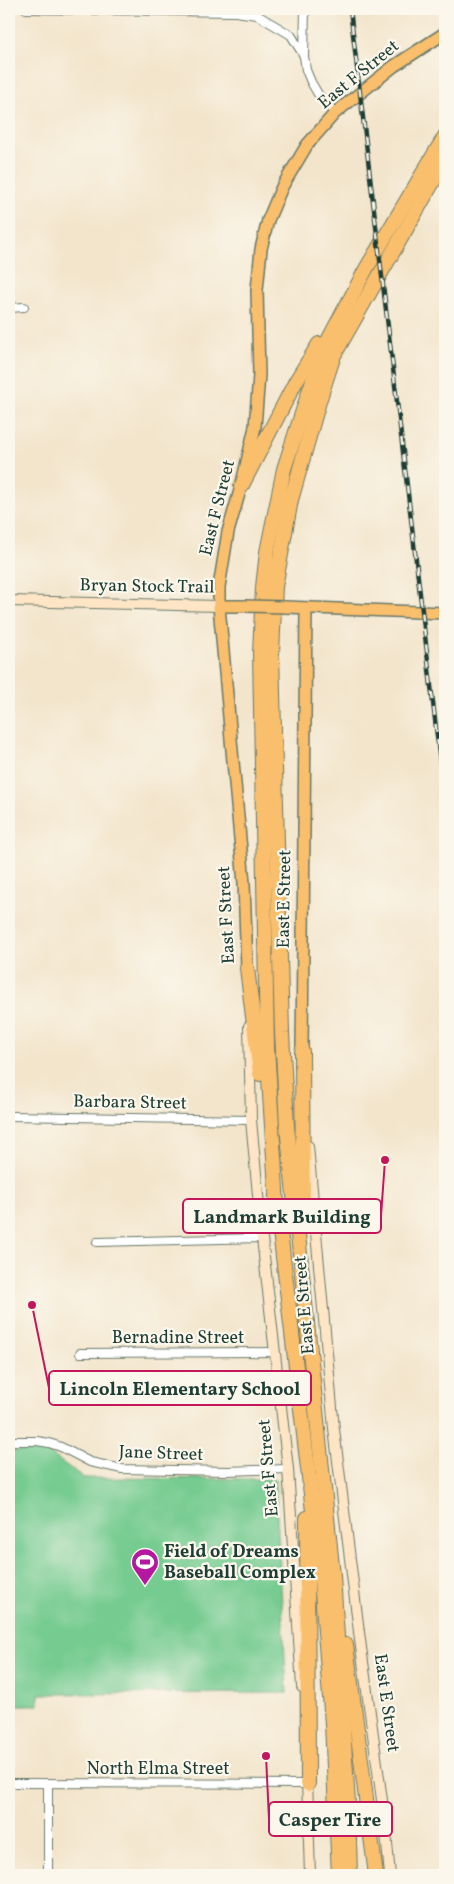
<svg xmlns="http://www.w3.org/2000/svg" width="454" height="1884" font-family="Vollkorn,serif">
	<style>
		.green { fill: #75cb90; stroke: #4a8462 }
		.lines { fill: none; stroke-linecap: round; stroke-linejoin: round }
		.minor-casing { stroke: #697869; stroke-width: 10 }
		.secondary-casing { stroke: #697869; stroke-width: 12 }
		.primary-casing { stroke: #697869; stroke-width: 14 }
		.motorway-casing { stroke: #697869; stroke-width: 16 }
		.minor { stroke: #fff; stroke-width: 8 }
		.secondary { stroke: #fde5c5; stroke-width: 10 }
		.primary { stroke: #f9bf6d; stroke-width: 11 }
		.motorway { stroke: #f9bf6d; stroke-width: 14 }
		.rail-casing { stroke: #1f3d34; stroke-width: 4.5 }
		.rail { stroke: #fbf7ec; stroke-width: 2.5; stroke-dasharray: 8; stroke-linecap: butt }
		.primary-bridge-casing { stroke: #697869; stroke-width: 14; stroke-linecap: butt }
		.primary-bridge { stroke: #f9bf6d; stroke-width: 11 }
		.labels { text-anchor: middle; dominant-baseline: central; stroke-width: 4.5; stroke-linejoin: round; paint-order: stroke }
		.street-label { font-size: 18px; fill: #1f3d34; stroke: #fbf7ec }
		.poi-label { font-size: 18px; font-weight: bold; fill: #1f3d34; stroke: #fbf7ec; text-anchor: start }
		.leader { fill: none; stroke: #c2185b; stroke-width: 2 }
		.callout-dot { fill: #c2185b; stroke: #fbf7ec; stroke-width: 2 }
		.callout { fill: #fbf7ec; stroke: #c2185b; stroke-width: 2 }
		.callout-label { font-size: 19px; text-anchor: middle; font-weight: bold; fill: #1f3d34 }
	</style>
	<rect width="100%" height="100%" fill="#fbf7ec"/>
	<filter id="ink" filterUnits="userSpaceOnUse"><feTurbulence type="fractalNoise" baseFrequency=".02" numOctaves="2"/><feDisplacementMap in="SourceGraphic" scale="10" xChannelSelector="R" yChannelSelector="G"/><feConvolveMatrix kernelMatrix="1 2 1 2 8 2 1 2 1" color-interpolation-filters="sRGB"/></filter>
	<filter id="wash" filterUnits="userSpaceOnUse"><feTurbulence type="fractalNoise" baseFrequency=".0096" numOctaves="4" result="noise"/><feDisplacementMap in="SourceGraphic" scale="20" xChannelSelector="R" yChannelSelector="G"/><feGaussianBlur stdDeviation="1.12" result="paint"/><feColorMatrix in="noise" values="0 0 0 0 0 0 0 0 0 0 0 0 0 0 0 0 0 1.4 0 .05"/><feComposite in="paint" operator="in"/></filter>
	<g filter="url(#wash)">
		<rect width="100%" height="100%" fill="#f3e5cc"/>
		<path class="green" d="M 45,1450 L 84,1478 L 275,1479 L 287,1693 L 39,1694 L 39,1705 L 9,1705 L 9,1451 Z"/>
	</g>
	<g filter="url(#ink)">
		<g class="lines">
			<g class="minor-casing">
				<g id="minor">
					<path d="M 26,9 L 236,12 L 257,15 L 291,35 L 304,56 L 306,70 L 311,82 L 318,94 L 335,113"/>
					<path d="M 304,56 L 305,9"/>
					<path d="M 9,308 L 24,307"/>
					<path d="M 9,1116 L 251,1120"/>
					<path d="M 97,1242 L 262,1238"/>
					<path d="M 80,1353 L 275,1352"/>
					<path d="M 9,1441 L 37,1441 L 49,1443 L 61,1447 L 90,1462 L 122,1469 L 227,1471 L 288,1469"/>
					<path d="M 9,1783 L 308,1784"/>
					<path d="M 48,1875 L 48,1783"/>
				</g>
			</g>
			<g class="secondary-casing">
				<g id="secondary">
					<path d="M 9,601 L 219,606"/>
					<path d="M 249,1026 L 251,1120 L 262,1238 L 288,1469 L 302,1687"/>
					<path d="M 308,1146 L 334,1429 L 360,1640 L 385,1822 L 390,1875"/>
					<path d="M 307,1779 L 310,1875"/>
				</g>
			</g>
			<g class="primary-casing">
				<g id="primary">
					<path d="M 219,606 L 246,606"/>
					<path d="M 285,607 L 445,613"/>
					<path d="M 247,968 L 244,883 L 219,606 L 219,587 L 228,532 L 241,487 L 255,427 L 259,375 L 257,290 L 261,249 L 268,220 L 282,187 L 307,145 L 335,113 L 394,66 L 445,33"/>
					<path d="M 302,1051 L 306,608"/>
				</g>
			</g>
			<g class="motorway-casing">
				<g id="motorway">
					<path d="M 241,487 L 296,381 L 319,344"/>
					<path d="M 247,968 L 260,1074"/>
					<path d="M 302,1051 L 303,1217"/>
					<path d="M 276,1197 L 321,1579 L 332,1724 L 339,1875"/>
					<path d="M 277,1205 L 267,1047 L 260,653 L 263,587 L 267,552 L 284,469 L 322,352 L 366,269 L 445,136"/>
					<path d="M 307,1518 L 308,1784"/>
					<path d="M 346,1645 L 376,1875"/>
					<path d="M 350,1875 L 348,1803 L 333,1576 L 287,1127 L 282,1033 L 272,653 L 275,587 L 291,500 L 320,398 L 334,355 L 445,161"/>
				</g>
			</g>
			<use href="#minor" class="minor"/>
			<use href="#secondary" class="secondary"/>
			<use href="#primary" class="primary"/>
			<use href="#motorway" class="motorway"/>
			<g class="rail-casing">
				<path id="rail" d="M 350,9 L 445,803"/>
			</g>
			<use href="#rail" class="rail"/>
			<g class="primary-bridge-casing">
				<path id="primary-bridge" d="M 246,606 L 285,607"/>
			</g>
			<use href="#primary-bridge" class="primary-bridge"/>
		</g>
	</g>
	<defs>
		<g id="stadium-pin" transform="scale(1.4375)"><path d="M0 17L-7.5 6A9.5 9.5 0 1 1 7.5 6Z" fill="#b5179e" stroke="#fbf7ec"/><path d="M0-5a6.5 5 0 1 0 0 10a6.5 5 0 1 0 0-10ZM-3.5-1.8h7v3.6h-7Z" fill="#fff"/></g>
	</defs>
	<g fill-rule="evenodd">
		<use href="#stadium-pin" x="145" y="1562"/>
	</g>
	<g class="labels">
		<g class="street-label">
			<text transform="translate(359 75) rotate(-39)">East F Street</text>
			<text transform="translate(218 508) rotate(-76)">East F Street</text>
			<text transform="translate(147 587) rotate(1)">Bryan Stock Trail</text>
			<text transform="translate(285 899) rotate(-89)">East E Street</text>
			<text transform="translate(227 915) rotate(-93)">East F Street</text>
			<text transform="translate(130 1103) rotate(1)">Barbara Street</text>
			<text transform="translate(305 1305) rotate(-95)">East E Street</text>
			<text x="178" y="1338">Bernadine Street</text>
			<text transform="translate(161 1454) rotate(2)">Jane Street</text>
			<text transform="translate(269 1468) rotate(-95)">East F Street</text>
			<text transform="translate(386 1703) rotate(82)">East E Street</text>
			<text x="158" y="1769">North Elma Street</text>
		</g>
		<g class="poi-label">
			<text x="164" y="1552">Field of Dreams<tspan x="164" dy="21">Baseball Complex</tspan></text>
		</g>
	</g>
	<path class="leader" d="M385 1160L381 1216M32 1305L49 1388M266 1756L269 1819"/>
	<g class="callout-dot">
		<circle cx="385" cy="1160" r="5"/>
		<circle cx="32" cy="1305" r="5"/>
		<circle cx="266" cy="1756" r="5"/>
	</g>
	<g class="callout">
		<rect x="183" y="1199" width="198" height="34" rx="5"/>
		<rect x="49" y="1371" width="262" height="34" rx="5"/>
		<rect x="269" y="1802" width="123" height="34" rx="5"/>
	</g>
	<g class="callout-label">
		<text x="282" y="1223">Landmark Building</text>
		<text x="180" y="1395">Lincoln Elementary School</text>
		<text x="330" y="1826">Casper Tire</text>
	</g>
	<rect width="454" height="1884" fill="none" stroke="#fbf7ec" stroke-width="30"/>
</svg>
